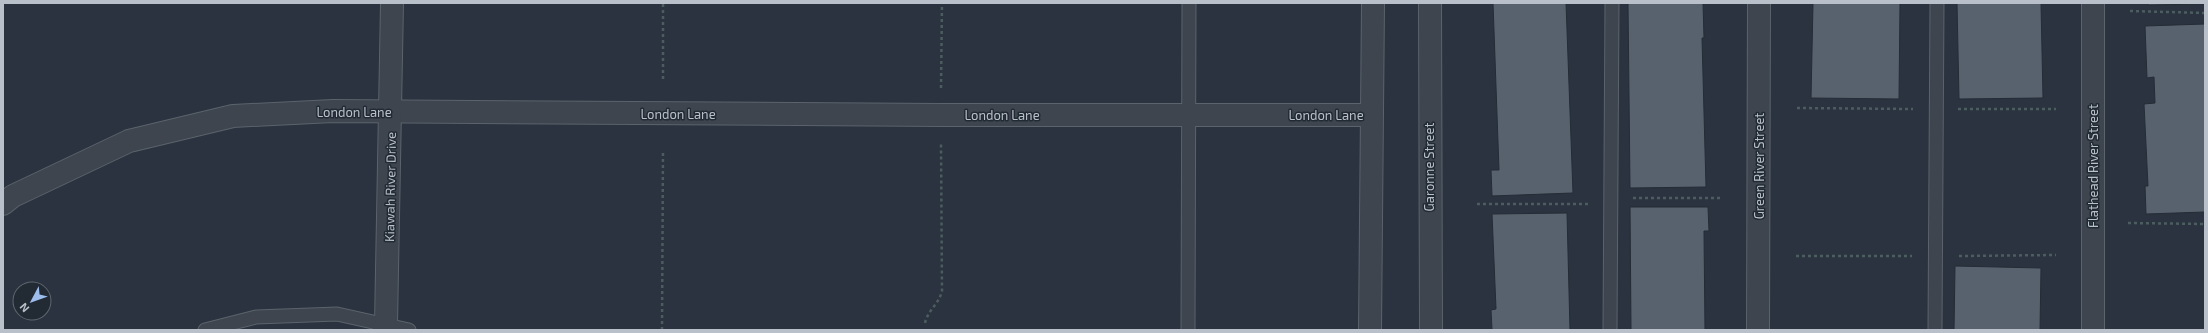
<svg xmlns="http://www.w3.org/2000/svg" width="2208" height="333" font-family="'Exo 2',sans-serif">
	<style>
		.building { fill: #58616e; stroke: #242c36 }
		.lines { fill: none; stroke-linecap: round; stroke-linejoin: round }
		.service-casing { stroke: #5b636c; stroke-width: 15 }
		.minor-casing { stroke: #5b636c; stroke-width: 24 }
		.path { stroke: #4c5d5f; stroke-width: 2.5; stroke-dasharray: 3 3; stroke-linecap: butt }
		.service { stroke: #3e454f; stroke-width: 13 }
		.minor { stroke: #3e454f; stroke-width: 22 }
		.labels { text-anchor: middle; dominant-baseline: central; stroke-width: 3; stroke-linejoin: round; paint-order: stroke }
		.street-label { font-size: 13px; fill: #bac0c9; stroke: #222a34 }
	</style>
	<rect width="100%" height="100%" fill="#2a333f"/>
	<g class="building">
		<path d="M 1493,3 L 1566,3 L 1573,193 L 1492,196 L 1491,170 L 1499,170 Z"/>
		<path d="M 1628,3 L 1703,3 L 1704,38 L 1702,38 L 1706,187 L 1630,188 Z"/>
		<path d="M 1813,3 L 1900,3 L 1899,99 L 1811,98 Z"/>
		<path d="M 1957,3 L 2041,3 L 2043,98 L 1959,99 Z"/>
		<path d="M 2148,3 L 2205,3 L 2205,4 L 2148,5 Z"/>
		<path d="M 2205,24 L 2205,212 L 2146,214 L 2145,186 L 2148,186 L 2144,104 L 2155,103 L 2154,77 L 2147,78 L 2145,26 Z"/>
		<path d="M 1630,207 L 1708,207 L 1709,231 L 1704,231 L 1705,330 L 1631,330 Z"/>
		<path d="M 1567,213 L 1570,330 L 1492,330 L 1491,310 L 1496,309 L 1492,214 Z"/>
		<path d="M 1955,266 L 2041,268 L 2040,330 L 1954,330 Z"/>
	</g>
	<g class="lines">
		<g class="service-casing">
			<g id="service">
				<path d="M 205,330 L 256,317 L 337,314 L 409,330"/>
				<path d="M 1188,330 L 1189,3"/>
				<path d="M 1610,330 L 1612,3"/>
				<path d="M 1935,330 L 1937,3"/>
			</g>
		</g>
		<g class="minor-casing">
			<g id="minor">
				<path d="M 1430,3 L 1431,330"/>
				<path d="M 3,204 L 13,196 L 129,141 L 233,116 L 333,111 L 941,115 L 1371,115"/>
				<path d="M 384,330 L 386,324 L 392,3"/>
				<path d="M 1370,330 L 1373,3"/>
				<path d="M 1758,330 L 1759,3"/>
				<path d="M 2093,330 L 2093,3"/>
			</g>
		</g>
		<g class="path">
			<path d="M 2130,11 L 2205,13"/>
			<path d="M 663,79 L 663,3"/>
			<path d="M 941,88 L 942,3"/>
			<path d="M 1797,108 L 1913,109"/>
			<path d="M 1958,109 L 2056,109"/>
			<path d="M 1633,198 L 1721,198"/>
			<path d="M 1477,204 L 1589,204"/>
			<path d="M 2128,223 L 2205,224"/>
			<path d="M 1796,256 L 1912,256"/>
			<path d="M 1959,256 L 2056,255"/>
			<path d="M 925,323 C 928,310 939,304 942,291 L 941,143"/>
			<path d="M 662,330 L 663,150"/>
		</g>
		<use href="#service" class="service"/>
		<use href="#minor" class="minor"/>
	</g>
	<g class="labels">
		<g class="street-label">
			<text x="354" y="112">London Lane</text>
			<text x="678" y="114">London Lane</text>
			<text x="1002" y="115">London Lane</text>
			<text x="1326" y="115">London Lane</text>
			<text transform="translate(1759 166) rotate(-90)">Green River Street</text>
			<text transform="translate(2093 166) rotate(-90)">Flathead River Street</text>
			<text transform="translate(1429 167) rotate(-90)">Garonne Street</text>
			<text transform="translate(390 187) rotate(-89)">Kiawah River Drive</text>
		</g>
	</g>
	<rect width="2208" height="333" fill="none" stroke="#bac0c9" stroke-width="8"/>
	<g transform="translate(32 301) rotate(229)"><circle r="19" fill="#222a34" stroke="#5f6670"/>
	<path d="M0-3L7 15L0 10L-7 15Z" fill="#9dbdec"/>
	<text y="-6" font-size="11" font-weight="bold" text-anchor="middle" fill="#bac0c9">N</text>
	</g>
</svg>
